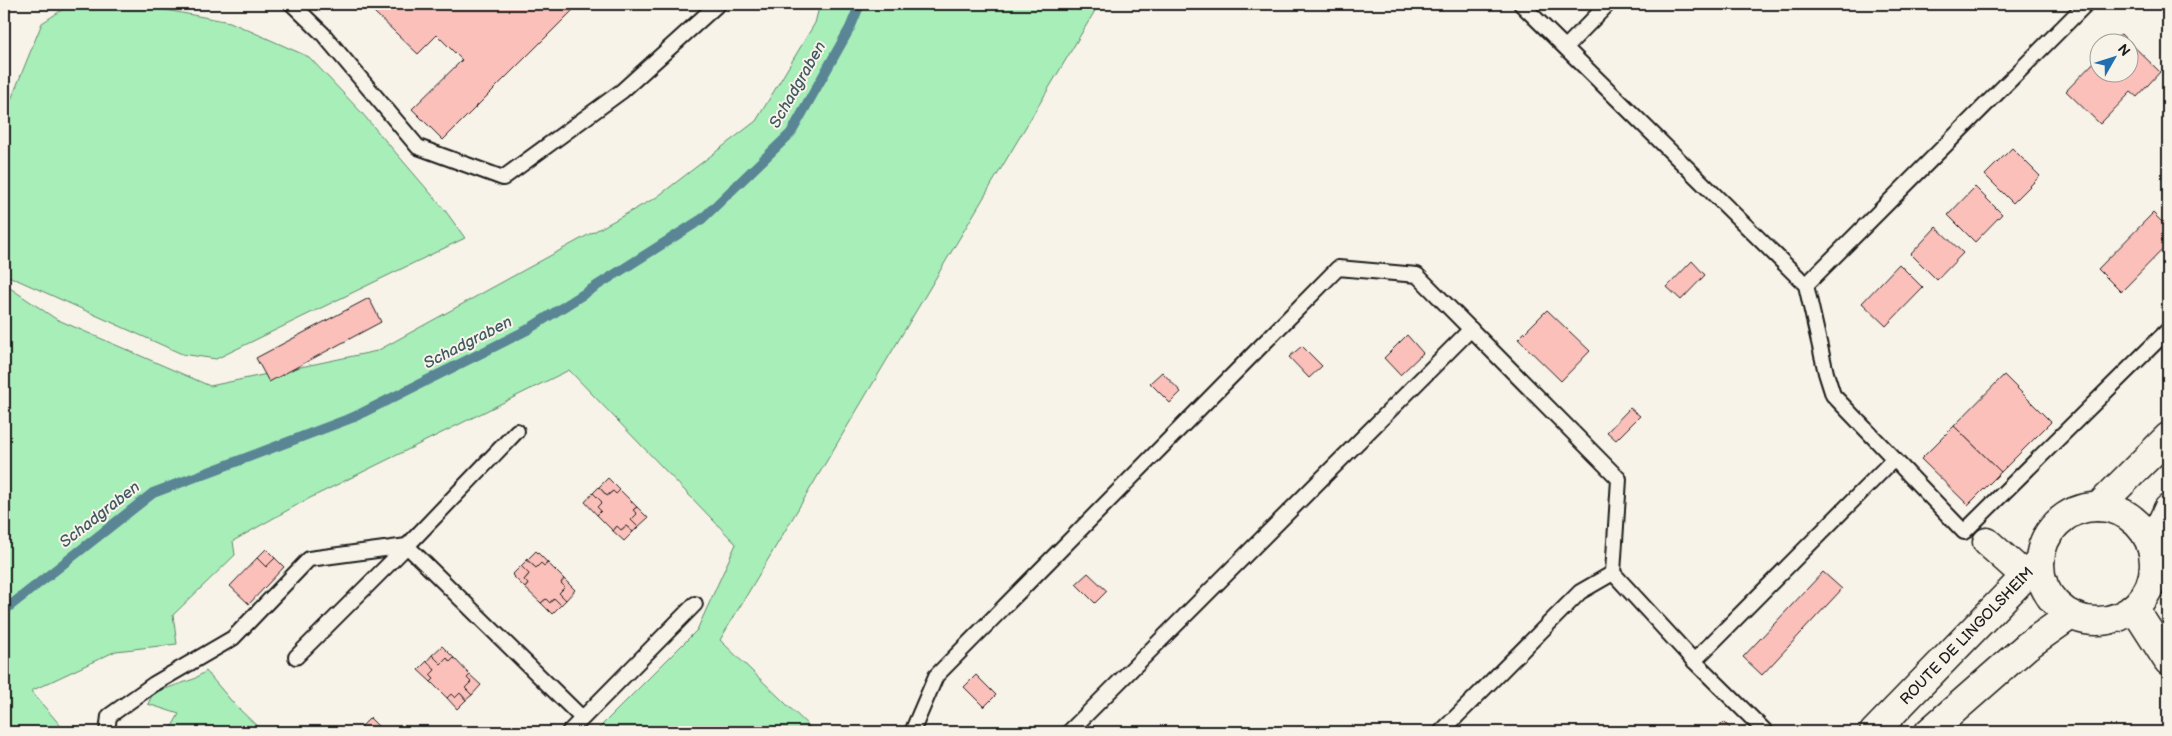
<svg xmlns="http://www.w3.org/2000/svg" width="2172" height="736" font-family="'Balsamiq Sans',sans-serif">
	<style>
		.green { fill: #a8eeb9; stroke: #62856a }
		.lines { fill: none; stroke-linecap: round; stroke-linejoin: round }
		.stream { stroke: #5a8594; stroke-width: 10 }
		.building { fill: #fcc0bb; stroke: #1c1c1c }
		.lane-casing { stroke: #1c1c1c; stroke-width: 18 }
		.street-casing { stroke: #1c1c1c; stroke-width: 31 }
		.secondary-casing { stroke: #1c1c1c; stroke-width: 31 }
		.lane { stroke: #f7f3e8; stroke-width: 14 }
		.street { stroke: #f7f3e8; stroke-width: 28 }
		.secondary { stroke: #f7f3e8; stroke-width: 28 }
		.labels { text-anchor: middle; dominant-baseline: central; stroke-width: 4; stroke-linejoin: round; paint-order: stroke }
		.street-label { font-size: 15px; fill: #1c1c1c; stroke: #f7f3e8 }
		.water-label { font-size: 16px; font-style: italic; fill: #405962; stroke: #f7f3e8 }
	</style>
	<rect width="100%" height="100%" fill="#f7f3e8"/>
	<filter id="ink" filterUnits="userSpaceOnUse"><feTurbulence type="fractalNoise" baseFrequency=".02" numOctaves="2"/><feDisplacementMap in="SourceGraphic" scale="10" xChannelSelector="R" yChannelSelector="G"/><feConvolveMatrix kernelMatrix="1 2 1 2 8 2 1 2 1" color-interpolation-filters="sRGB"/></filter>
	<g filter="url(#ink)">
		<g class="green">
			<path d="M 71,4 L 134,4 L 230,22 L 309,57 L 361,112 L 444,209 L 465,238 L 216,359 L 182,354 L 4,274 L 4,117 L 42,23 Z"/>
			<path d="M 820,4 L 1099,4 L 720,640 L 815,732 L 595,732 L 697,630 L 736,544 L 569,370 L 304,501 L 233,541 L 235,555 L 173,615 L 177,644 L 116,651 L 31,691 L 66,732 L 8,732 L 4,728 L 4,284 L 56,319 L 210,386 L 377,351 L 657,197 L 756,121 L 815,23 Z"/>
			<path d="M 206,671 L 234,704 L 263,732 L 169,732 L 179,714 L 148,704 L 153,693 L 194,679 Z"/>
		</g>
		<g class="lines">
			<path class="stream" d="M 6,609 L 153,493 L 354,417 L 527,330 L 702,219 L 791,133 L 850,28 L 860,4"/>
		</g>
		<g class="building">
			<path d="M 384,4 L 579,4 L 443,140 L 412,109 L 462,60 L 437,35 L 418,54 L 374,12 Z"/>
			<path d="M 2121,34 L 2160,72 L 2137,97 L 2131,92 L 2100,124 L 2066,91 L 2100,56 L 2100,72 L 2130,72 L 2130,42 L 2112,42 Z"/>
			<path d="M 2012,148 L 2040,176 L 2013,203 L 1985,175 Z"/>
			<path d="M 1975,187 L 2002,214 L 1975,242 L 1948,215 Z"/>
			<path d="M 2153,213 L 2168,228 L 2168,244 L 2121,292 L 2098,269 Z"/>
			<path d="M 1936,227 L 1963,253 L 1937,280 L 1911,254 Z"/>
			<path d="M 1692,261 L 1705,275 L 1681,300 L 1667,287 Z"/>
			<path d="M 1899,264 L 1923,288 L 1886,326 L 1862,303 Z"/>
			<path d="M 369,298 L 381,322 L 269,382 L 256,358 Z"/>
			<path d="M 1547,310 L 1590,351 L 1561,381 L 1518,339 Z"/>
			<path d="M 1407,335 L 1423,353 L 1400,375 L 1384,358 Z"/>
			<path d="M 1302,346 L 1322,366 L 1309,378 L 1289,357 Z"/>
			<path d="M 1162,372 L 1181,392 L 1170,403 L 1150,383 Z"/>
			<path d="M 2004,375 L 2051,422 L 2001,472 L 1954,426 Z"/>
			<path d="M 1630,408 L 1640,416 L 1616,440 L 1607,432 Z"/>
			<path d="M 1954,426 L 2001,472 L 1968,505 L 1921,459 Z"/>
			<path d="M 608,478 L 620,490 L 616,494 L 613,491 L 607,496 L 599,487 Z"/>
			<path d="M 599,487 L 607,496 L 613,491 L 616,494 L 620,490 L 637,507 L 633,510 L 637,514 L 631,520 L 638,527 L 633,532 L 626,526 L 621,530 L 617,526 L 613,531 L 597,515 L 601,511 L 597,507 L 602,502 L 593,493 Z"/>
			<path d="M 593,493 L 602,502 L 597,507 L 601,511 L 597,515 L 585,502 Z"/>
			<path d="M 637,507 L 648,518 L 638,527 L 631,520 L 637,514 L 633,510 Z"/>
			<path d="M 617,526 L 621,530 L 626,526 L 633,532 L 624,541 L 613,531 Z"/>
			<path d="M 266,549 L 275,558 L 266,567 L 257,558 Z"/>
			<path d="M 536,551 L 548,563 L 544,566 L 541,563 L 536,568 L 527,560 Z"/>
			<path d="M 257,558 L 266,567 L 275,558 L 284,567 L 249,604 L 230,586 Z"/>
			<path d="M 527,560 L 536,568 L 541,563 L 544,566 L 548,563 L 564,579 L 561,583 L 565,587 L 559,593 L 566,600 L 561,605 L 554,598 L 550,603 L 546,599 L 541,603 L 525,588 L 528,584 L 524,580 L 529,574 L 521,566 Z"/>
			<path d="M 521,566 L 529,574 L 524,580 L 528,584 L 525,588 L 512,575 Z"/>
			<path d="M 1823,572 L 1842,589 L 1762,675 L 1743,657 Z"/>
			<path d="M 1088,573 L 1107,591 L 1095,603 L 1076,584 Z"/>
			<path d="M 564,579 L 575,590 L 566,600 L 559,593 L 565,587 L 561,583 Z"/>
			<path d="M 554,598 L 561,605 L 552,614 L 541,603 L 546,599 L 550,603 Z"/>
			<path d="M 442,646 L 454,658 L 450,662 L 447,658 L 441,664 L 432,655 Z"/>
			<path d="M 432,655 L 441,664 L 447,658 L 450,662 L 454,658 L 470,675 L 467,678 L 471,682 L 465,688 L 472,695 L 466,700 L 460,693 L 455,698 L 451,694 L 447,698 L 431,682 L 434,679 L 430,675 L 435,670 L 427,661 Z"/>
			<path d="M 427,661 L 435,670 L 430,675 L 434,679 L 431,682 L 418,670 Z"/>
			<path d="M 470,675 L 481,685 L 472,695 L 465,688 L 471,682 L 467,678 Z"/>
			<path d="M 976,675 L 996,695 L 984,707 L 964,687 Z"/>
			<path d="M 460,693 L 466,700 L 457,709 L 447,698 L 451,694 L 455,698 Z"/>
			<path d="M 370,718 L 382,730 L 380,732 L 375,730 L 366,732 L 361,727 Z"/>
			<path d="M 1724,722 L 1734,732 L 1714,732 Z"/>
		</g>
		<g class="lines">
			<g class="lane-casing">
				<g id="lane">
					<path d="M 292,4 L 323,34 L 418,147 L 503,178 L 622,91 L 718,4"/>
					<path d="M 1521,4 L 1806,285 L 1826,373 L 1833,395 L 1964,532 L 2168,330"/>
					<path d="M 1566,47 L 1608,4"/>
					<path d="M 1806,285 L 2086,4"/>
					<path d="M 296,657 L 407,546 L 517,431"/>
					<path d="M 1694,661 L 1766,732"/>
					<path d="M 107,732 L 109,716 L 154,684 L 233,638 L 309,559 L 407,546 L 582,718"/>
					<path d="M 569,732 L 695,604"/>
					<path d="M 912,732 L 936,676 L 1338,268 L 1417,275 L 1619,479 L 1613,573 L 1694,661 L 1894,459"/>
					<path d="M 1069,732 L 1471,329"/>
					<path d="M 1441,732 L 1580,592 L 1613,573"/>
				</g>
			</g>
			<g class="street-casing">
				<path id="street" d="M 1987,542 L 2025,576"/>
			</g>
			<g class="secondary-casing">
				<g id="secondary">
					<path d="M 2098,507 L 2168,437"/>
					<circle cx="2097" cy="564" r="57"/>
					<path d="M 2151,546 L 2168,509"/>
					<path d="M 2134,608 L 2168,661"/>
					<path d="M 1874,732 L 2040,561"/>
					<path d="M 1929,732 L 2027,646 L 2071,615"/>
				</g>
			</g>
			<use href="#lane" class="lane"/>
			<use href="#street" class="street"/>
			<use href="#secondary" class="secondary"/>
		</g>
	</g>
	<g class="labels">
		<g class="street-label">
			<text transform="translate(1967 636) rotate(-46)">ROUTE DE LINGOLSHEIM</text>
		</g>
		<g class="water-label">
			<text transform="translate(798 85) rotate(-60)">Schadgraben</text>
			<text transform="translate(468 343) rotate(-27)">Schadgraben</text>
			<text transform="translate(100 515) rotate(-38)">Schadgraben</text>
		</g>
	</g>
	<rect width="2172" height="736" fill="none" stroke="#f7f3e8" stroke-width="20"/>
	<rect x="10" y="10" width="2152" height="716" fill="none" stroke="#1c1c1c" stroke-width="2" filter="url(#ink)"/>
	<g transform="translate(2114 58) rotate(51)"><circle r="24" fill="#f7f3e8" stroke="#9f9d96"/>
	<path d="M0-4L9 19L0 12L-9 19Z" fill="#1f6fb2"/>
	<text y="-8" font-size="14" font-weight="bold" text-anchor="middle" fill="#1c1c1c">N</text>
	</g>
</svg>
